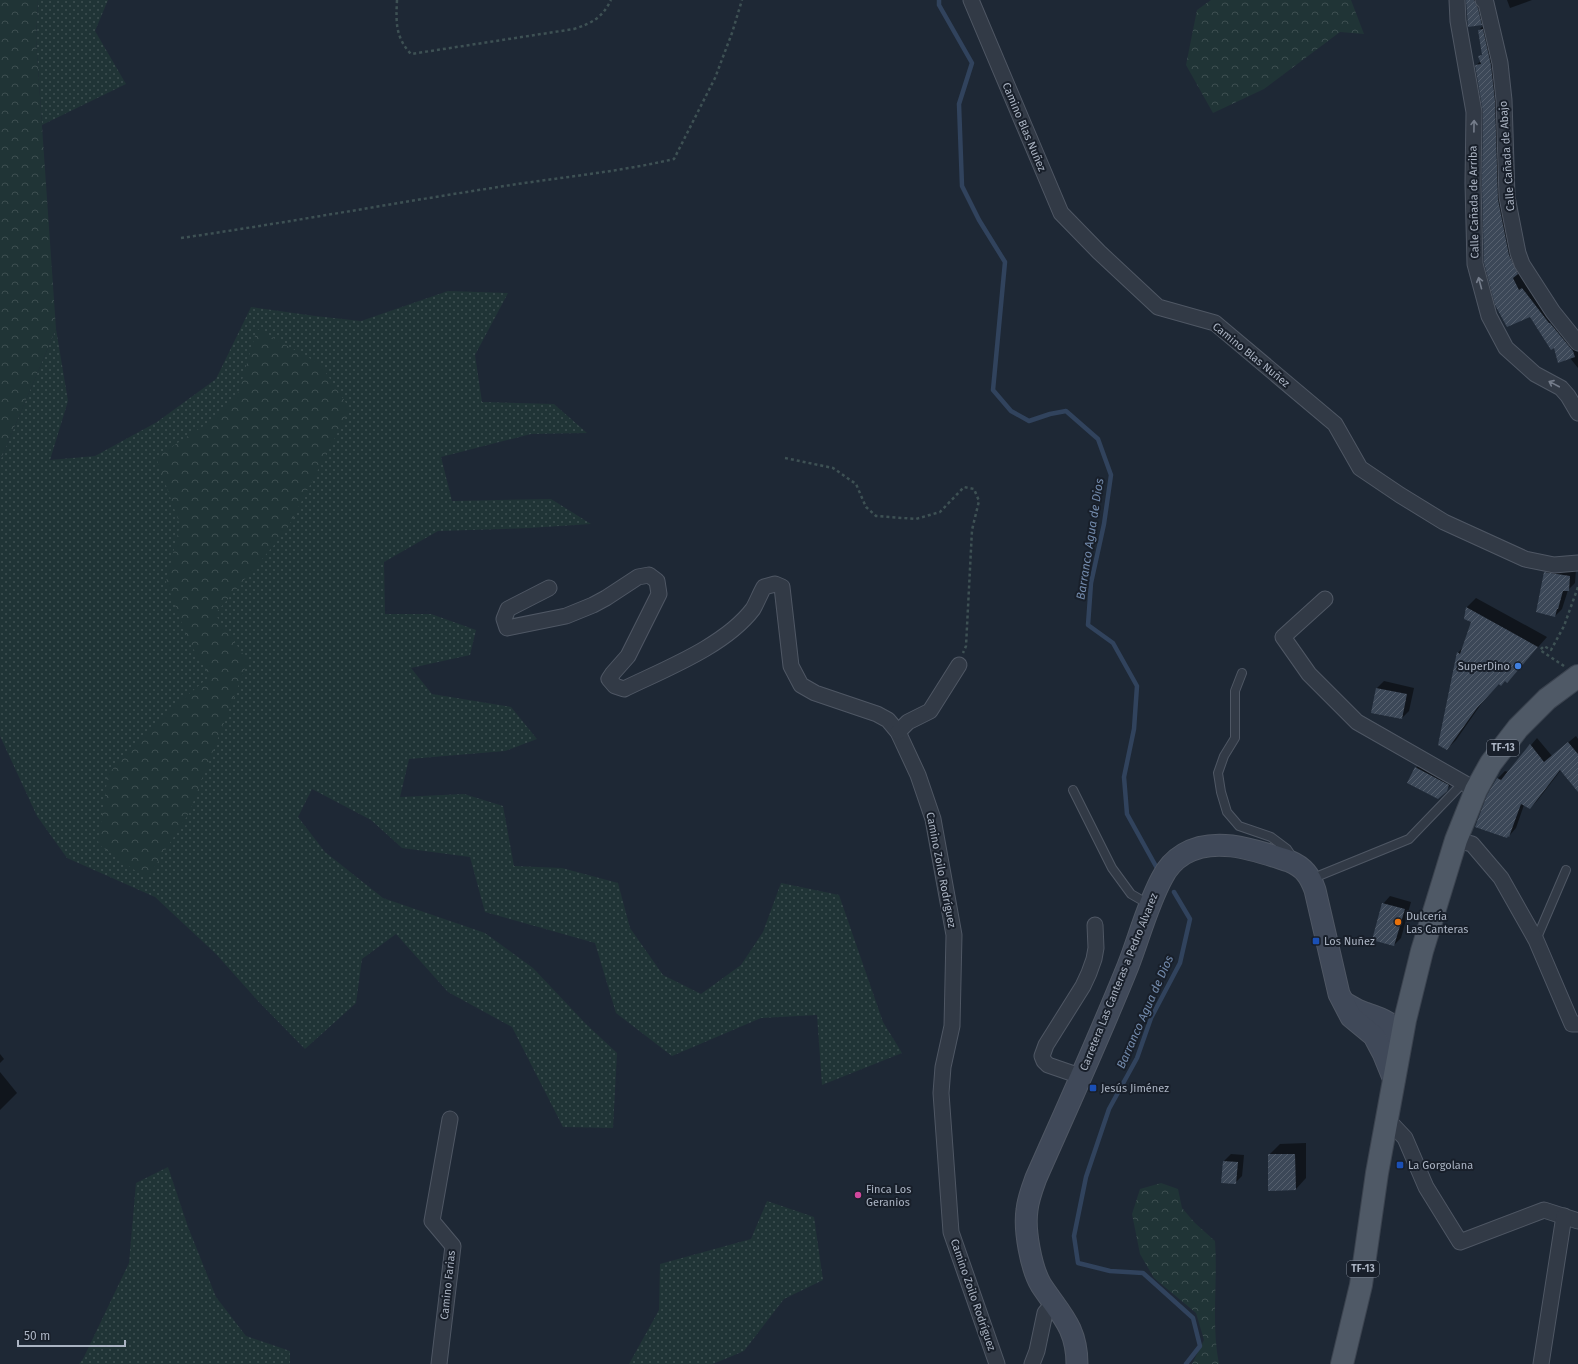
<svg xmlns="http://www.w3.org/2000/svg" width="1578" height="1364" font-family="'Fira Sans',sans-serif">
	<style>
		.grass { fill: url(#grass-dots) }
		.forest { fill: url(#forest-crowns) }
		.shadow { fill: #0007 }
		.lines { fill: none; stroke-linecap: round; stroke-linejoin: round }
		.stream { stroke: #31435d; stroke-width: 4.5 }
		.building { fill: url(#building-hatch) }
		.service-casing { stroke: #4f5764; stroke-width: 10 }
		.minor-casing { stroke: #4f5764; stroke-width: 17 }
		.secondary-casing { stroke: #4f5764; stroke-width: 23 }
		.primary-casing { stroke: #3b434f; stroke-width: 24 }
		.path { stroke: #3e5154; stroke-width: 2.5; stroke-dasharray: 3 3; stroke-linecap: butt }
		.service { stroke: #323a46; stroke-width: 8 }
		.minor { stroke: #323a46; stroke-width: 15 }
		.secondary { stroke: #404959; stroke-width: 21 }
		.primary { stroke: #4f5966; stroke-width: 22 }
		.oneway { stroke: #757d8b }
		.shop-dot { fill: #3f7fe0; stroke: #181f2a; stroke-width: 1.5 }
		.food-dot { fill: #e8710a; stroke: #181f2a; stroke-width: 1.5 }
		.transit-dot { fill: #1a4fb4; stroke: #181f2a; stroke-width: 1.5 }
		.hotel-dot { fill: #d1479c; stroke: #181f2a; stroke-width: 1.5 }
		.labels { text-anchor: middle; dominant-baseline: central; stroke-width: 4; stroke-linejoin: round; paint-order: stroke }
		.shield { fill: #181f2a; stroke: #7f8795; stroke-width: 1 }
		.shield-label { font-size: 10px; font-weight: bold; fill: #abb4c3 }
		.street-label { font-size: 11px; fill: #abb4c3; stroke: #181f2a }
		.poi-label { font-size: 11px; fill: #abb4c3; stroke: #181f2a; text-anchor: start }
		.water-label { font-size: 12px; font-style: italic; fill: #738bad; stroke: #181f2a }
	</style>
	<defs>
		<pattern id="grass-dots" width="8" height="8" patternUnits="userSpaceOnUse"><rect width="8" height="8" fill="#203436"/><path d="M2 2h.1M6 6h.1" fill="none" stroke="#3e4f51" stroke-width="1.8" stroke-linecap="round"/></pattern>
		<pattern id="forest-crowns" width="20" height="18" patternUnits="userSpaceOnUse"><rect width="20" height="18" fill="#203436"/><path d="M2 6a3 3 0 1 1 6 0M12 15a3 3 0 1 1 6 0" fill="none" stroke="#3e4f51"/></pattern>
		<pattern id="building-hatch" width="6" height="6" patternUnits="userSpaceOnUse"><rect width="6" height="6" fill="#3c4858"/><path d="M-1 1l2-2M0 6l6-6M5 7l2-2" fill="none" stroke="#56606e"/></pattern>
	</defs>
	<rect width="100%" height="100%" fill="#1e2835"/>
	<g class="grass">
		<path d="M 38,0 L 108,0 L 95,31 L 126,84 L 42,125 L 36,39 Z"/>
		<path d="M 448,291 L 508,293 L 475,355 L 482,402 L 554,404 L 587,433 L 531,434 L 441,457 L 452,501 L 551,499 L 591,524 L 529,528 L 438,531 L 384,562 L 385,614 L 431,614 L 476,630 L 470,655 L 411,668 L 432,694 L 511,707 L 537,739 L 505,751 L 409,759 L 400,797 L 464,794 L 503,806 L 514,866 L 562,868 L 618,883 L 630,928 L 663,975 L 701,994 L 741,965 L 763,932 L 781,883 L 839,895 L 883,1022 L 902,1053 L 822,1085 L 817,1015 L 761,1018 L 672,1056 L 616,1013 L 595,943 L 485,912 L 470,857 L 402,848 L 371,820 L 312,789 L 298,817 L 325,852 L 383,898 L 485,933 L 533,968 L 586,1024 L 617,1053 L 613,1128 L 563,1127 L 512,1027 L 448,992 L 396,934 L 362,959 L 356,1003 L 305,1049 L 258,1001 L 216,954 L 155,897 L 67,858 L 37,816 L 0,736 L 0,461 L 56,329 L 68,401 L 50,460 L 95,456 L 157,422 L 216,379 L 251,307 L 315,316 L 361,321 Z"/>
		<path d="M 168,1167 L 188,1227 L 216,1297 L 246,1336 L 290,1351 L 290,1364 L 79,1364 L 83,1359 L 129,1263 L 136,1183 Z"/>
		<path d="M 767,1201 L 814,1217 L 823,1280 L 784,1299 L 744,1351 L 713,1364 L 629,1364 L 659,1310 L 660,1264 L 751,1239 Z"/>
	</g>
	<g class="forest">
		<path d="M 0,0 L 38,0 L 36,39 L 56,329 L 0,461 Z"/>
		<path d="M 1211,0 L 1351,0 L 1364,34 L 1340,32 L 1264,89 L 1213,113 L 1186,65 L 1197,10 Z"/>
		<path d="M 257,329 L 320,364 L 350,409 L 286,531 L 215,614 L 248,661 L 189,813 L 147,879 L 98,844 L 108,774 L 161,718 L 210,676 L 189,642 L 166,582 L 180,525 L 156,457 L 202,427 L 237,397 Z"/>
		<path d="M 1161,1183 L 1178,1189 L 1182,1208 L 1195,1223 L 1215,1241 C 1218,1281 1211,1324 1219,1364 L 1192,1364 L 1204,1340 L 1196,1313 L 1154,1278 L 1140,1254 L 1132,1214 L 1140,1189 Z"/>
	</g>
	<g class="shadow">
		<path d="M 1467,0 L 1484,0 L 1488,17 L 1481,24 Z"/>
		<path d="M 1507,0 L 1532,0 L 1510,8 Z"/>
		<path d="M 1487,22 L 1490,22 L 1517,247 L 1578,340 L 1578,368 L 1570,358 L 1554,347 L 1531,316 L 1507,325 L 1484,112 L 1476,65 L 1481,61 L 1480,57 L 1483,54 L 1479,30 Z"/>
		<path d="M 1552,566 L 1576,569 L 1575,583 L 1568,590 L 1562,609 L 1555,616 L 1545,573 Z"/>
		<path d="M 1476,598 L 1547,637 L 1516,672 L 1499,683 L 1486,697 L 1456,740 L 1447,749 L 1458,653 L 1463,647 L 1472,622 L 1465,618 L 1467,607 Z"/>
		<path d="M 1384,681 L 1414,688 L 1409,711 L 1402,718 L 1377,688 Z"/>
		<path d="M 1576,736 L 1578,739 L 1578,787 L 1561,770 L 1537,801 L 1530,808 L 1524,805 L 1516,828 L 1509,836 L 1498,778 L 1505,771 L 1508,772 L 1537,738 L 1552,756 Z"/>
		<path d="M 1423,761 L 1453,783 L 1446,790 L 1416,768 Z"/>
		<path d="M 1390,896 L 1411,902 L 1401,938 L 1394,945 L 1383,904 Z"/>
		<path d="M 0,1054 L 4,1059 L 0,1063 Z"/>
		<path d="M 0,1072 L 17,1093 L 0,1110 Z"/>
		<path d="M 1306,1143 L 1306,1178 L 1296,1189 L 1269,1155 L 1280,1144 Z"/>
		<path d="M 1231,1154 L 1244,1155 L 1242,1176 L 1235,1183 L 1224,1161 Z"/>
	</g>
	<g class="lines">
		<g class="stream">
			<path d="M 939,0 L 939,5 L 972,63 L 959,104 L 962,186 L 979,220 L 1005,262 L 993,390 L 1011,411 L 1029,421 L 1050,414 L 1066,411 L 1098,439 L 1111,475 L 1104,524 L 1091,583 L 1088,625 L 1113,643 L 1137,686 L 1134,729 L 1124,777 L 1127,814 L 1158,870"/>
			<path d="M 1174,892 L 1190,919 L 1180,963 L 1151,1018 L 1137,1058 L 1109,1109 L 1086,1177 L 1074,1236 L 1078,1263 L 1110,1271 L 1143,1273 L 1193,1318 L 1200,1346 L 1186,1364"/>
		</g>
	</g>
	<g class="building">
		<path d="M 1466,0 L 1474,0 L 1478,8 L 1482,25 L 1468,27 Z"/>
		<path d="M 1483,29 L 1491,65 L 1495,101 L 1498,199 L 1509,255 L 1518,274 L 1513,278 L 1519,290 L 1522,288 L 1549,323 L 1550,323 L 1573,351 L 1575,357 L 1558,363 L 1554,348 L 1551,350 L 1530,317 L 1507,327 L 1495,305 L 1484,263 L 1482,183 L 1483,112 L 1475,65 L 1481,64 L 1478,56 L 1482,55 L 1478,30 Z"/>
		<path d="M 1544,572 L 1570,576 L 1569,591 L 1563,591 L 1558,609 L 1557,609 L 1555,617 L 1536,612 Z"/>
		<path d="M 1466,607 L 1538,647 L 1507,683 L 1505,681 L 1501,686 L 1499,684 L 1477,708 L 1447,750 L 1438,745 L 1457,652 L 1460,654 L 1471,622 L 1464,619 Z"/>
		<path d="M 1376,688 L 1407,694 L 1402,719 L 1371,713 Z"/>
		<path d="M 1568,742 L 1578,754 L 1578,792 L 1560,770 L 1530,809 L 1521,804 L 1509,837 L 1508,836 L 1507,838 L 1475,827 L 1487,795 L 1497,778 L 1501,780 L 1530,744 L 1544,762 Z"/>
		<path d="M 1415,767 L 1449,785 L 1447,791 L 1438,799 L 1407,783 Z"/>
		<path d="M 1382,903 L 1405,909 L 1394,946 L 1372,940 Z"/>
		<path d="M 1268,1154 L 1295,1154 L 1296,1190 L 1268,1191 Z"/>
		<path d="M 1223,1161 L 1238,1162 L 1236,1184 L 1221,1183 Z"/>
	</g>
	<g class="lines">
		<g class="service-casing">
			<g id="service">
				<path d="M 1242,673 L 1235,691 L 1235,738 L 1224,756 L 1218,773 L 1221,792 L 1227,812 L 1239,826 L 1271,837 L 1287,849 L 1293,858"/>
				<path d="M 1073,790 L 1112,868 L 1131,894 L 1150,905"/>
				<path d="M 1311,879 L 1409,839 L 1463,783"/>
				<path d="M 1536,940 L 1566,870"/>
			</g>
		</g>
		<g class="minor-casing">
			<g id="minor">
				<path d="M 971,0 L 1061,213 L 1099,252 L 1158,307 L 1215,323 L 1335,424 L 1360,468 L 1400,495 L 1444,522 L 1525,559 L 1554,565 L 1578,563"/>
				<path d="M 1457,0 L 1458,21 L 1474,112 L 1473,183 L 1475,264 L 1489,316 L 1506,348 L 1535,374 L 1561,388 L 1568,396 L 1578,413"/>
				<path d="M 1483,0 L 1486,3 L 1500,63 L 1504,100 L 1507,197 L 1518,253 L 1522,264 L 1553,312 L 1578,343"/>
				<path d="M 549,588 L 508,609 L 504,619 L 507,628 L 566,616 L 593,605 L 606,598 L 638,577 L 649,575 L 657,581 L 659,594 L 628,656 L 613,673 L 609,679 L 615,686 L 624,689 C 665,669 725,646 753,609 C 757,602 760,594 764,587 L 775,584 L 782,587 L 791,666 L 801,685 L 815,693 L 877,714 L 888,720 L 898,732 L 918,775 L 933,819 L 954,935 L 952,1026 L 943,1067 L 941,1093 L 951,1232 L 997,1364"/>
				<path d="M 1325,599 L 1283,637 L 1309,674 L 1357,722 L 1476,790"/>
				<path d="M 898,732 L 908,722 L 930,711 L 959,665"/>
				<path d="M 1456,840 L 1472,844 L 1501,878 L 1536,940 L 1572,1024 L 1578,1024"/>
				<path d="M 1080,1076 L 1048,1065 L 1044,1061 L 1042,1056 L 1046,1045 L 1083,986 L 1089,973 L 1094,959 L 1096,948 L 1095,925"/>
				<path d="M 1387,1119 L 1405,1138 L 1426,1187 L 1460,1242 L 1544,1210 L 1578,1221"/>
				<path d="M 439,1364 L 453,1246 L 432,1221 L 450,1119"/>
				<path d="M 1032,1364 L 1037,1351 L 1045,1313 L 1054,1302"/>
				<path d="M 1541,1364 L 1564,1216"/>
			</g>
		</g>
		<g class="secondary-casing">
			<g id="secondary">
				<path d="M 1345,1003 C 1352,1007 1358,1011 1365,1013 C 1386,1021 1393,1020 1400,1044"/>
				<path d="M 1077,1364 C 1077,1327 1060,1314 1041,1285 C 1031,1268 1024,1230 1027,1210 C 1028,1199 1032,1189 1036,1178 C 1067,1108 1099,1038 1128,966 C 1139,938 1147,906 1162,878 C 1167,868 1174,860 1184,854 C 1216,835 1257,851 1289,861 C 1304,867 1310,876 1315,890 L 1339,994 L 1351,1017 L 1374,1036 L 1383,1053 L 1394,1080"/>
			</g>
		</g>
		<g class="primary-casing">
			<path id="primary" d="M 1342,1364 L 1361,1285 L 1377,1173 L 1405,1020 L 1422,951 L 1456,840 L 1476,790 L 1491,763 L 1518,728 L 1547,699 L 1578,676"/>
		</g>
		<g class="path">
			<path d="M 397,0 C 396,21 395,37 411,54 L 574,29 C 592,23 602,18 611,0"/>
			<path d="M 181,238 C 285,223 388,204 492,188 C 552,178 614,173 674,159 L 715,78 L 732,33 L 742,0"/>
			<path d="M 785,458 L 833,468 L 856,484 L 866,507 L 876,516 L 916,519 L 940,512 L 964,487 L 974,489 L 979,501 L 972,530 L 966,646 L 963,653"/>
			<path d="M 1564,666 L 1540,650 L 1544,646 L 1551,650 L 1564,626 L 1578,587"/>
		</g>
		<use href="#service" class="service"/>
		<use href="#minor" class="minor"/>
		<use href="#secondary" class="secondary"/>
		<use href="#primary" class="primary"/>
	</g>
	<defs><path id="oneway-shaft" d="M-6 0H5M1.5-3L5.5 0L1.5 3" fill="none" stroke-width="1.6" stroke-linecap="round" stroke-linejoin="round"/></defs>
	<g class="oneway">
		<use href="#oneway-shaft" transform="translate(1474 126) rotate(-89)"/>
		<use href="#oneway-shaft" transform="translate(1480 283) rotate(-105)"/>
		<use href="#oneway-shaft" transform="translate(1554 384) rotate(-152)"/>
	</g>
	<circle class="shop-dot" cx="1518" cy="666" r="4"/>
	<circle class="food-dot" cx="1398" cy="922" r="4"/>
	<g class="transit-dot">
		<rect x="1312" y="937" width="8" height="8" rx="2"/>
		<rect x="1089" y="1084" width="8" height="8" rx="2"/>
		<rect x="1396" y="1161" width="8" height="8" rx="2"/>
	</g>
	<circle class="hotel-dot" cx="858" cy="1195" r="4"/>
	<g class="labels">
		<g class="shield">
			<rect x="1487" y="740" width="32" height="16" rx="3"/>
			<rect x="1347" y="1261" width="32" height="16" rx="3"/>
		</g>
		<g class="shield-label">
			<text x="1503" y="748">TF-13</text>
			<text x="1363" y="1269">TF-13</text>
		</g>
		<g class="street-label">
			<text transform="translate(1024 127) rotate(67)">Camino Blas Nuñez</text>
			<text transform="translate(1507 156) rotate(-94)">Calle Cañada de Abajo</text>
			<text transform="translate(1474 202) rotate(-91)">Calle Cañada de Arriba</text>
			<text transform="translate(1251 355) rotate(39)">Camino Blas Nuñez</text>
			<text transform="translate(941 870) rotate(79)">Camino Zoilo Rodríguez</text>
			<text transform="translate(1119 982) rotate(-68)">Carretera Las Canteras a Pedro Alvarez</text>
			<text transform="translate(448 1285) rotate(-84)">Camino Farias</text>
			<text transform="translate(973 1295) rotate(71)">Camino Zoilo Rodríguez</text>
		</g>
		<g class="poi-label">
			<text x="1510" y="666" text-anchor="end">SuperDino</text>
			<text x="1406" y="916">Dulcería<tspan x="1406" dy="13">Las Canteras</tspan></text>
			<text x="1324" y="941">Los Nuñez</text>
			<text x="1101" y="1088">Jesús Jiménez</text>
			<text x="1408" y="1165">La Gorgolana</text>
			<text x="866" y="1189">Finca Los<tspan x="866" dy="13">Geranios</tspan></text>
		</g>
		<g class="water-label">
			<text transform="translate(1090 539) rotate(-81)">Barranco Agua de Dios</text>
			<text transform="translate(1145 1012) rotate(-66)">Barranco Agua de Dios</text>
		</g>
	</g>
	<path d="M18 1340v6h107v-6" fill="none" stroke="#abb4c3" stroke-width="2"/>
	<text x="24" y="1340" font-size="12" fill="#abb4c3" stroke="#181f2a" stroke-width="3" paint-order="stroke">50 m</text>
</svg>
